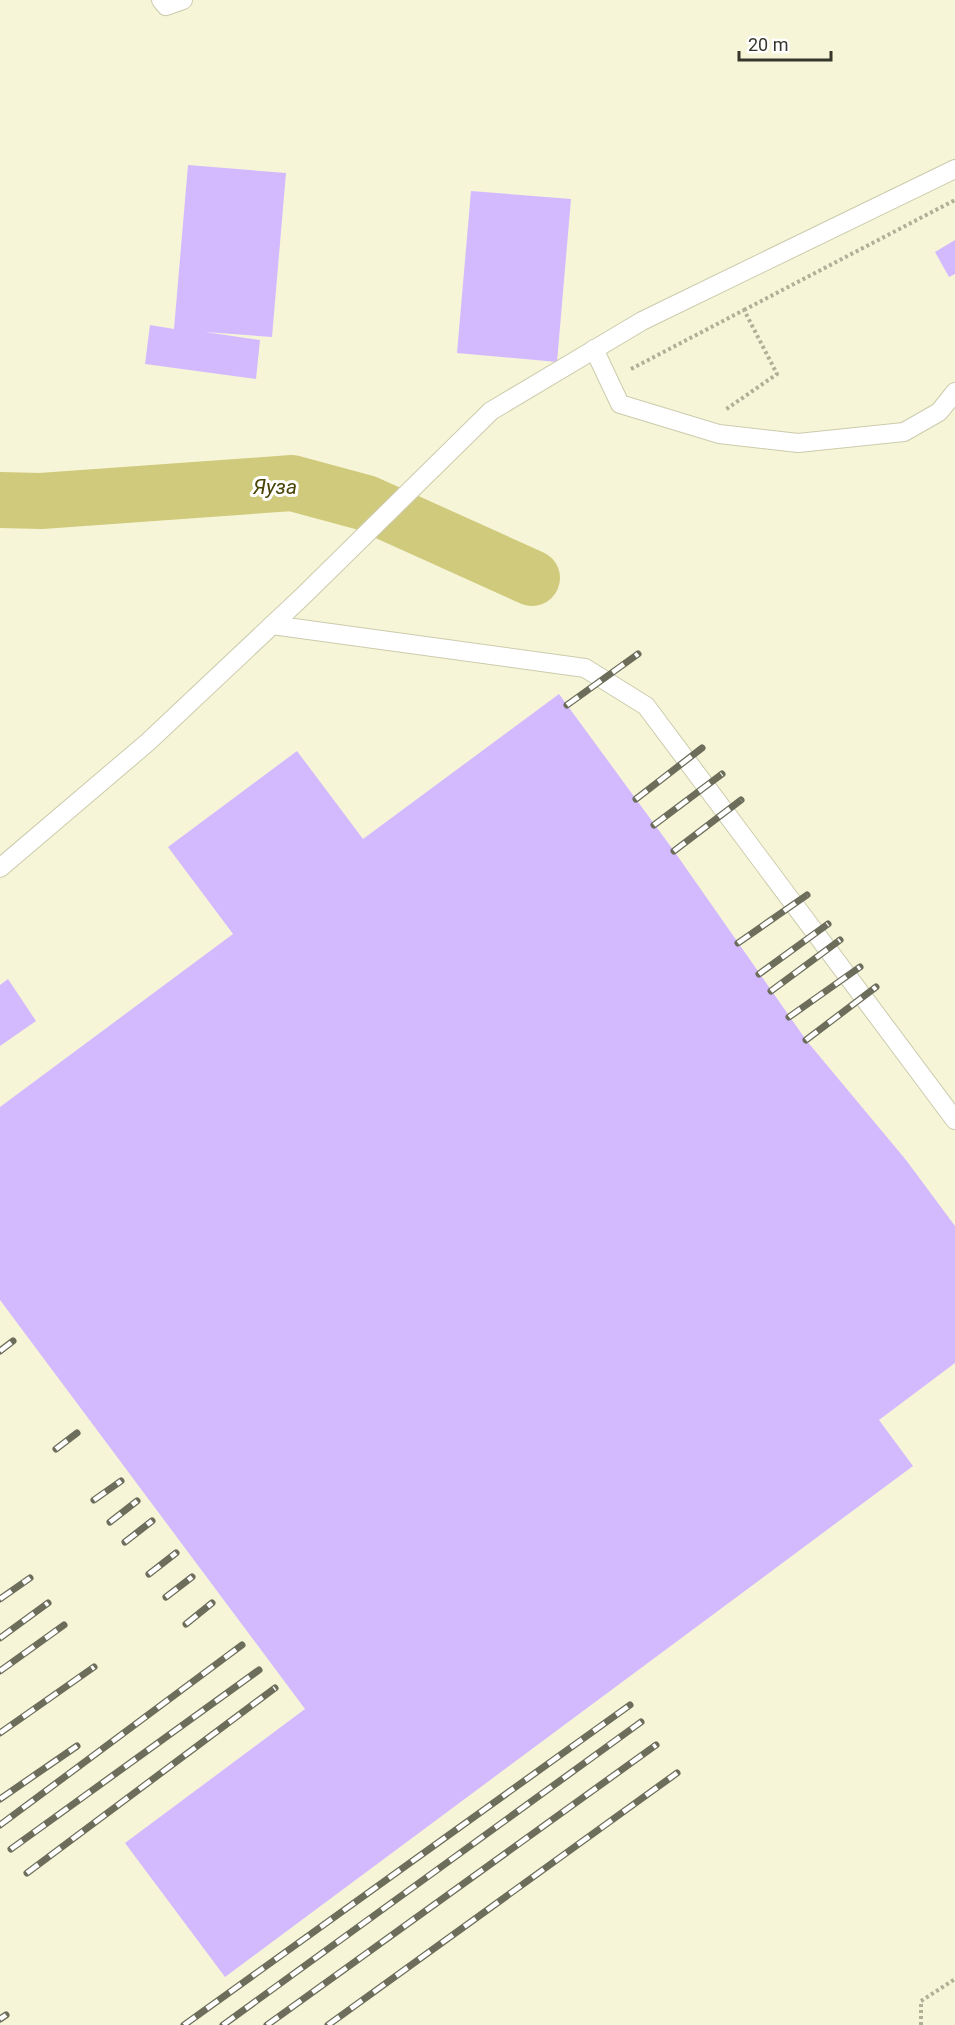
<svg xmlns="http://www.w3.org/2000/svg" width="955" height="2025" font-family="Roboto,sans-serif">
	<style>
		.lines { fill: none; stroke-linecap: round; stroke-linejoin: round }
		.river { stroke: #d0ca7d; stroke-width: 56 }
		.building { fill: #d3baff }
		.lane-casing { stroke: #cccbad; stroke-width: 20 }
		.path { stroke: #b0af98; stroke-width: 4; stroke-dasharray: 3 3; stroke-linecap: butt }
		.lane { stroke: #fff; stroke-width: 18 }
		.rail-casing { stroke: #6d6d5b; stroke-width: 7 }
		.rail { stroke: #fff; stroke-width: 4.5; stroke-dasharray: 14; stroke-linecap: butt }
		.labels { text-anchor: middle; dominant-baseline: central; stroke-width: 6; stroke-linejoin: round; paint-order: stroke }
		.water-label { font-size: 21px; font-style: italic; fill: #4a4507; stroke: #fff }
	</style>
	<rect width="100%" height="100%" fill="#f7f5d7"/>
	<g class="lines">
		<path class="river" d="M 0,500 L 41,501 L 292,483 L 366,503 L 532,578"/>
	</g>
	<g class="building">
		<path d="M 188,165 L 286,173 L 272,337 L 205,332 L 260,340 L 256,379 L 145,364 L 150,325 L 174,329 Z"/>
		<path d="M 471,191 L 571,199 L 557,362 L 457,353 Z"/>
		<path d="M 955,240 L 955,274 L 949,277 L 935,252 Z"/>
		<path d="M 559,694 L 674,851 L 806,1040 L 906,1160 L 955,1226 L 955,1363 L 879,1420 L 913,1466 L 225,1977 L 125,1843 L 305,1709 L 0,1300 L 0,1107 L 233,934 L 168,847 L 297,751 L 363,839 Z"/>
		<path d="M 8,979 L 36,1021 L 0,1046 L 0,985 Z"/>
	</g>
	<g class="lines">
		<g class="lane-casing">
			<g id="lane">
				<path d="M 161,0 L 166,6 L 183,0"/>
				<path d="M 594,349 L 620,404 L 719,434 L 798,443 L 904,432 L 939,412 L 955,392"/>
				<path d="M 272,625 L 585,668 L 646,706 L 955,1120"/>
				<path d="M 0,868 L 148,742 L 303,596 L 491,411 L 642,321 L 955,169"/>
			</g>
		</g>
		<g class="path">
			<path d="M 744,310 L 955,200"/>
			<path d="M 631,369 L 744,310 L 777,374 L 725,410"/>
			<path d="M 921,2025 L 921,2001 L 955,1979"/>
		</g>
		<use href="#lane" class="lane"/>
		<g class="rail-casing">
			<g id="rail">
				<path d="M 567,705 L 638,654"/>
				<path d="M 636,799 L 702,748"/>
				<path d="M 654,825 L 722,774"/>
				<path d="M 674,851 L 741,800"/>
				<path d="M 738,943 L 807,895"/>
				<path d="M 759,974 L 828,924"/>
				<path d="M 771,991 L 840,940"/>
				<path d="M 789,1017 L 860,967"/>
				<path d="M 806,1040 L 876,987"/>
				<path d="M 0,1351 L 13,1341"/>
				<path d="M 56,1449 L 77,1433"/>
				<path d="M 94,1500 L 121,1481"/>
				<path d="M 110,1522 L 137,1501"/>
				<path d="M 125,1542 L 152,1521"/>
				<path d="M 149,1574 L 176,1553"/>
				<path d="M 166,1597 L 192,1577"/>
				<path d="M 0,1599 L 30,1578"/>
				<path d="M 186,1624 L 212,1603"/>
				<path d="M 0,1638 L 48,1603"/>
				<path d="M 0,1671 L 64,1625"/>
				<path d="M 0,1733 L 94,1667"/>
				<path d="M 0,1799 L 77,1746"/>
				<path d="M 0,1825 L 242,1645"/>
				<path d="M 11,1849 L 259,1670"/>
				<path d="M 27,1873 L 275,1688"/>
				<path d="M 0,2019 L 6,2015"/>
				<path d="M 184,2025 L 630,1705"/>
				<path d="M 223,2025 L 641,1722"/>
				<path d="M 267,2025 L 656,1745"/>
				<path d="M 328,2025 L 677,1773"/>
			</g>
		</g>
		<use href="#rail" class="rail"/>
	</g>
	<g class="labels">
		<g class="water-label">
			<text x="275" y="487">Яуза</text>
		</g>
	</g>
	<path d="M739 51v9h92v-9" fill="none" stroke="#36362a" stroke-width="3"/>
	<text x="748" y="51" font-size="18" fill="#36362a" stroke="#ffffff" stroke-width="4.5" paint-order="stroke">20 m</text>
</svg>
